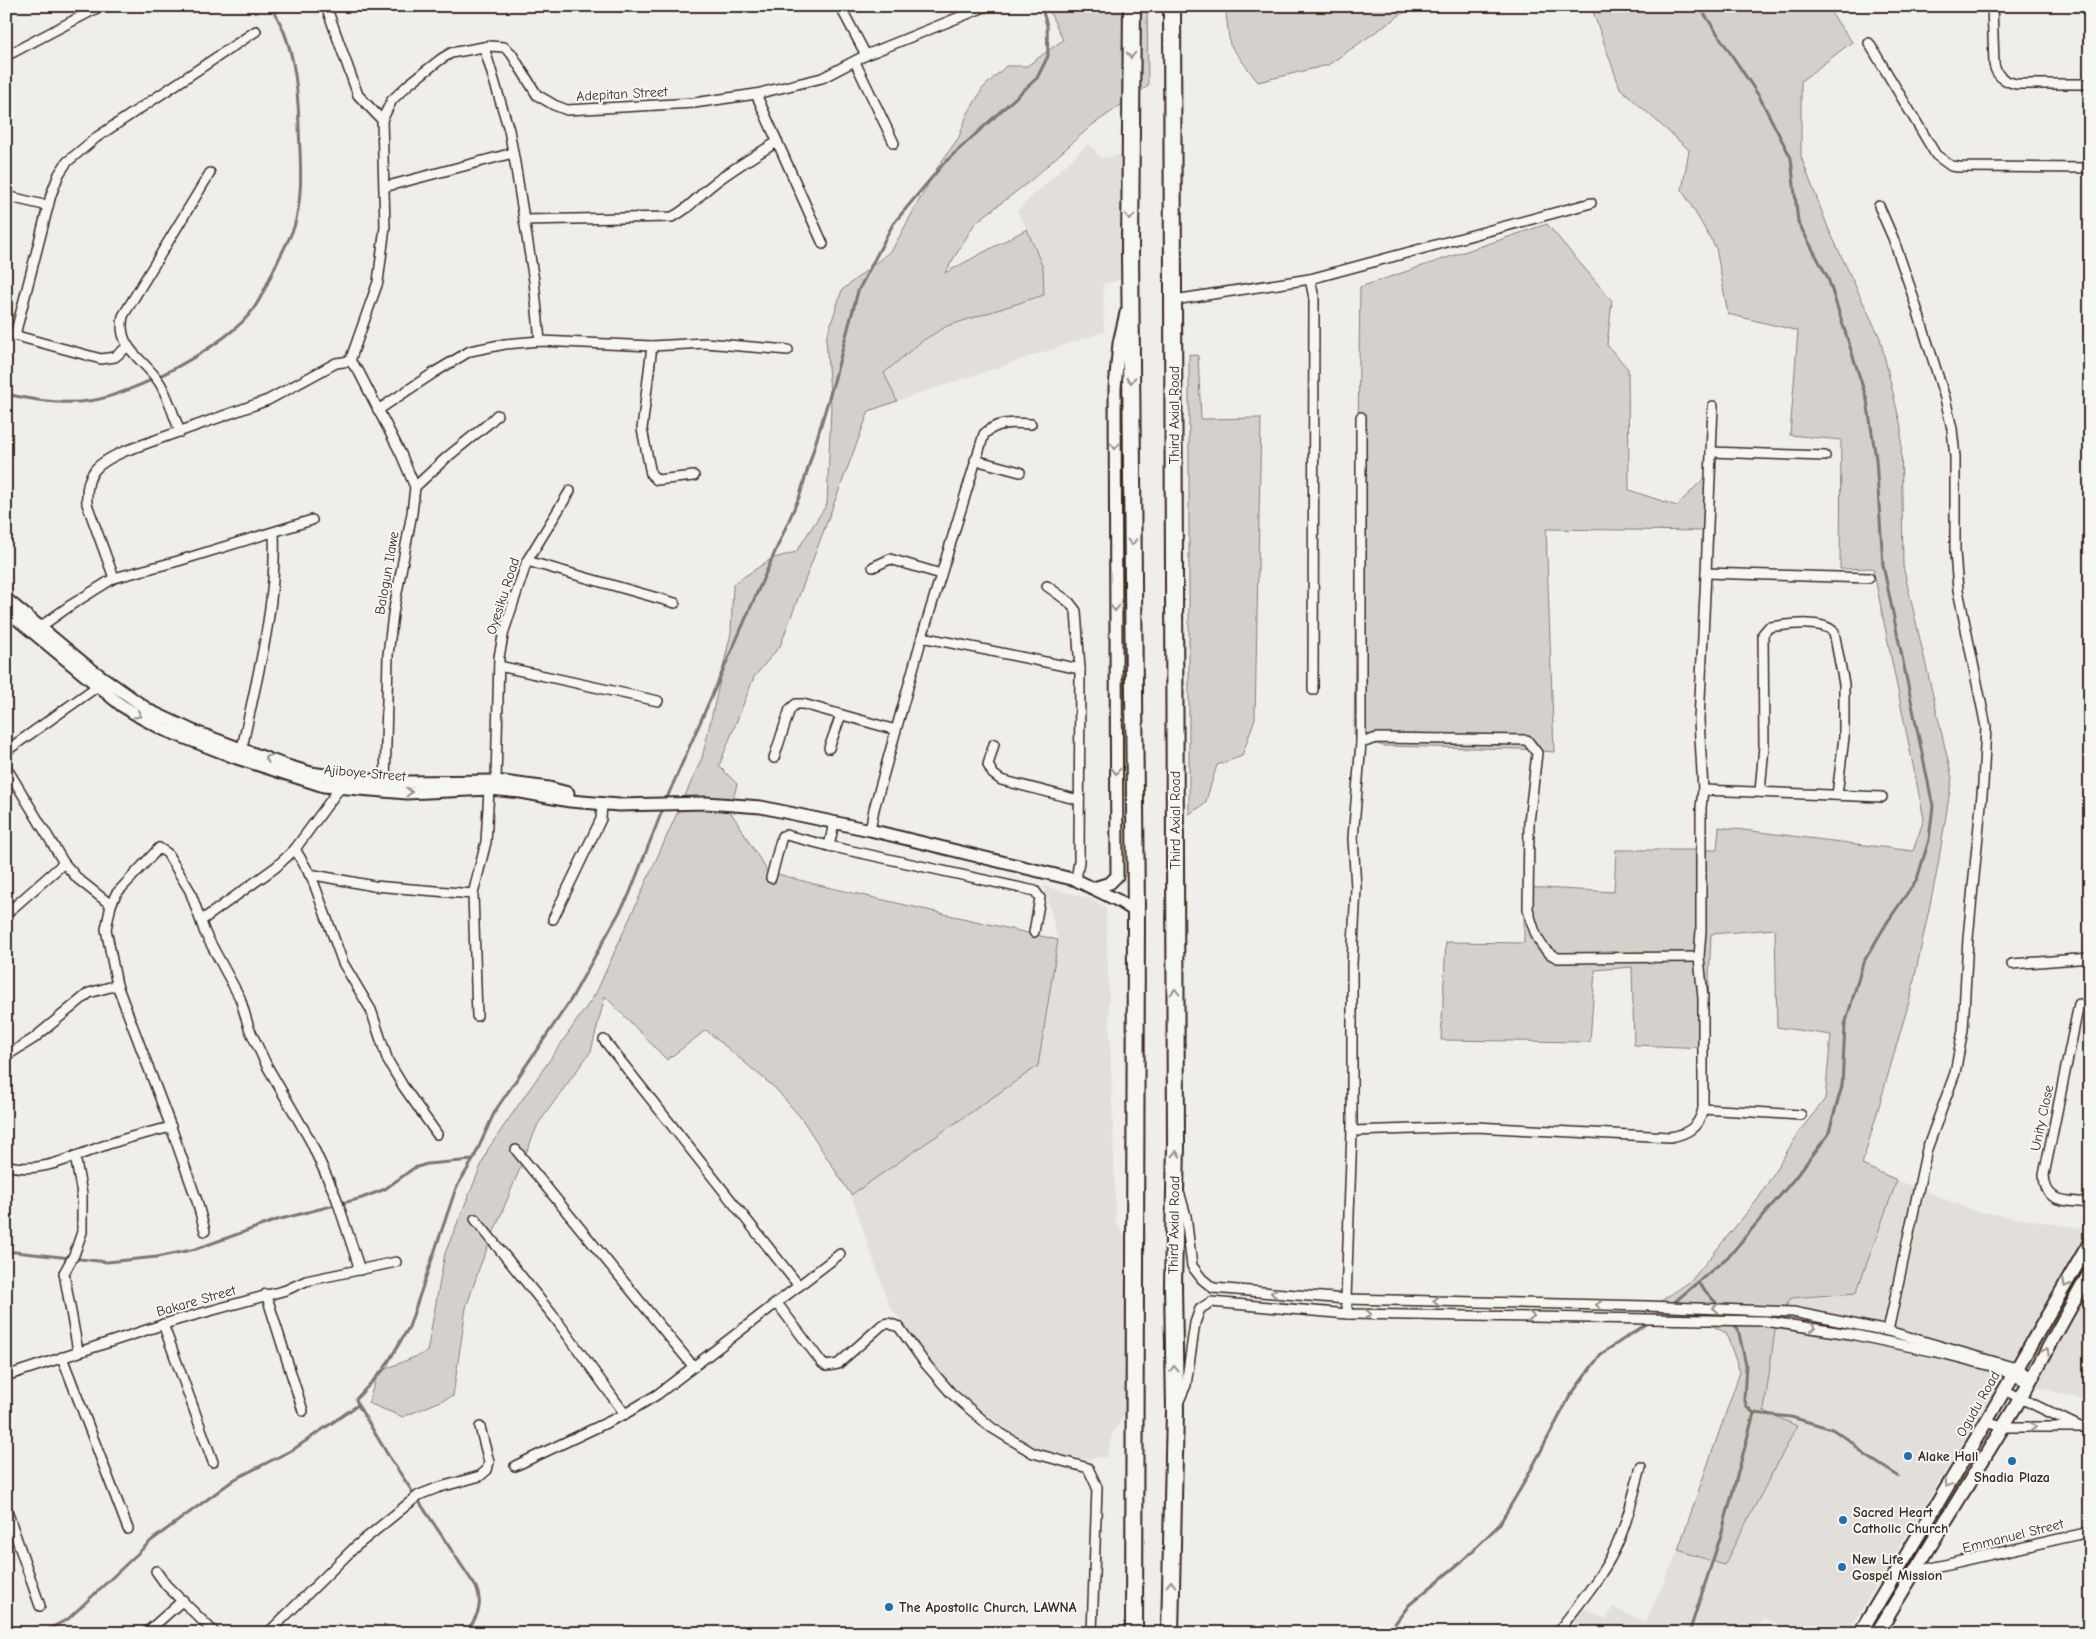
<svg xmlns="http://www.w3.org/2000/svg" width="2096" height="1639" font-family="'Comic Neue',sans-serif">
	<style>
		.built { fill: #e2dfdb }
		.green { fill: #d4d1cc; stroke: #887e75 }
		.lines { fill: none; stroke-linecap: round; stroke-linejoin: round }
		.stream { stroke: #81766d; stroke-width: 3 }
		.minor-casing { stroke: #3b2a1e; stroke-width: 12 }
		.tertiary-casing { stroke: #3b2a1e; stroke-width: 15 }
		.secondary-casing { stroke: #3b2a1e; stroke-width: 16 }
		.motorway-casing { stroke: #3b2a1e; stroke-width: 20 }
		.minor { stroke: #f6f6f2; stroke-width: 9 }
		.tertiary { stroke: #f6f6f2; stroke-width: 11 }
		.secondary { stroke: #f6f6f2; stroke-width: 12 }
		.motorway { stroke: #f6f6f2; stroke-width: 16 }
		.oneway { stroke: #989088 }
		.poi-dot { fill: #1f6fb2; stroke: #f6f6f2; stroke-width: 2 }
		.labels { text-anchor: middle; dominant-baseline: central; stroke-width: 4; stroke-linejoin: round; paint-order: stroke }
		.street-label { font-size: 14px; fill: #3b2a1e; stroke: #f6f6f2 }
		.poi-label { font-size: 14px; font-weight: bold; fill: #3b2a1e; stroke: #f6f6f2; text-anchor: start }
	</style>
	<rect width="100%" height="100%" fill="#efeeea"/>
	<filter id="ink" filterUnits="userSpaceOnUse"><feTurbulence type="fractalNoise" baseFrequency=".02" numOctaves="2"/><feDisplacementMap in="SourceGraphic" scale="10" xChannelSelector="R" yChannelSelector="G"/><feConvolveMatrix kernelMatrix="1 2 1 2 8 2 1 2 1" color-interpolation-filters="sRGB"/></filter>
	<g filter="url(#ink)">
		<g class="built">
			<path d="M 1089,143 L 1101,158 L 1124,154 L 1120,280 L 1103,284 L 1104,332 L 897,401 L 884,373 L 922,341 L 947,326 L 1044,295 L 1027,229 L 1017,211 Z"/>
			<path d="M 1044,886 L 1089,898 L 1106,907 L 1116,1222 L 1129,1245 L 1130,1404 L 1112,1435 L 1107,1457 L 1079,1459 L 1036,1449 L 968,1403 L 946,1382 L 889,1305 L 851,1195 L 1038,1066 L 1058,940 Z"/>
			<path d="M 1897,1180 L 1975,1211 L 2086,1229 L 2090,1221 L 2090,1402 L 2003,1377 L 1847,1633 L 1795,1633 L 1764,1618 L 1754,1633 L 1568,1633 L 1584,1608 L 1606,1619 L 1613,1607 L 1646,1622 L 1678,1550 L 1724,1565 L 1796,1426 L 1764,1411 L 1776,1323 L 1791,1298 L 1856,1293 Z"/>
		</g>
		<g class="green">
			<path d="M 1047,6 L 1147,6 L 1148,86 L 1091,126 L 1030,181 L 975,223 L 945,273 L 1027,229 L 1043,268 L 1044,295 L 947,326 L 922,341 L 884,373 L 897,401 L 869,411 L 780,646 L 754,677 L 719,766 L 737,784 L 730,811 L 767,871 L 814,884 L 1058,940 L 1038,1066 L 851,1195 L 802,1119 L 775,1088 L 706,1030 L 667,1060 L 605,996 L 591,1051 L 538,1124 L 480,1266 L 466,1308 L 453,1396 L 403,1417 L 368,1403 L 378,1372 L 427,1352 L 445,1253 L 488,1149 L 596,993 L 702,758 L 731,633 L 733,584 L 771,559 L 796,552 L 827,504 L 831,407 L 826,339 L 842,290 L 892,250 L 937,168 L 959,137 L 967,115 L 983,88 L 1006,66 L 1027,66 L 1063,40 Z"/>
			<path d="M 1225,6 L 1413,6 L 1328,65 L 1258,82 L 1230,45 Z"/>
			<path d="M 1591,6 L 1826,6 L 1852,42 L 1801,81 L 1801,157 L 1829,230 L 1880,338 L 1901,427 L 1903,566 L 1952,778 L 1937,871 L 1911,995 L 1862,1165 L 1897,1180 L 1856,1293 L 1791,1298 L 1776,1323 L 1764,1411 L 1797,1426 L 1724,1565 L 1678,1550 L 1740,1372 L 1726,1333 L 1692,1315 L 1663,1326 L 1655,1305 L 1691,1281 L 1758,1199 L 1799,1132 L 1825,1099 L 1831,1035 L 1777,1027 L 1775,929 L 1711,934 L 1706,1048 L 1634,1045 L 1632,967 L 1595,970 L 1590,1042 L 1441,1040 L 1446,942 L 1524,943 L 1524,887 L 1614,892 L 1616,850 L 1717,850 L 1719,827 L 1913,851 L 1924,819 L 1873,568 L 1840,569 L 1841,440 L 1790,435 L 1798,331 L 1728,314 L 1716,248 L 1682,190 L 1689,150 L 1620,88 Z"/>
			<path d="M 1547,224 L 1612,301 L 1607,345 L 1628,369 L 1629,490 L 1677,506 L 1708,474 L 1707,531 L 1546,529 L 1554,752 L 1521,749 L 1383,746 L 1354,735 L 1360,287 Z"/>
			<path d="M 1189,354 L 1198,356 L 1201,419 L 1261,418 L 1255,718 L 1242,756 L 1217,765 L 1205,804 L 1189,814 Z"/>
		</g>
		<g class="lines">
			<g class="stream">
				<path d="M 275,13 L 283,6"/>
				<path d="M 6,394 C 32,400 62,405 89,401 C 131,396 231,344 254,308 C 264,294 270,276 278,261 C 283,250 290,238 294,227 C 304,194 300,159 299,126 C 298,87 294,39 270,6"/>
				<path d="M 666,800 L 800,495 L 834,381 L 858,291 L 893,224 L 944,163 L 1037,78 L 1048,56 L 1047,25 L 1041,6"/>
				<path d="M 6,1251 L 107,1262 L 157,1257 L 196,1249 L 277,1220 L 362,1198 L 385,1189 L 414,1168 L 427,1164 L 473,1160"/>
				<path d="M 1698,1283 L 1720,1307"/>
				<path d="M 1671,1305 L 1730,1255 L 1794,1179 L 1828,1135 L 1842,1086 L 1845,1025 L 1863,963 L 1888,921 L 1917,879 L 1929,840 L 1933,806 L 1883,565 L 1876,459 L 1867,400 L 1828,278 L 1798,222 L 1791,158 L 1759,96 L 1699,6"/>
				<path d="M 1733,1323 L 1738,1329 L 1746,1365 L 1744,1398 L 1747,1407 L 1754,1413 L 1791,1417 L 1832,1429 L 1852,1442 L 1865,1455 L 1898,1476"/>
				<path d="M 358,1405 L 388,1455 L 476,1587 C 484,1605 477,1617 466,1633"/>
				<path d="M 41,1633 L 68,1619 L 152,1540 L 235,1479 L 294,1449 L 358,1405 L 356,1399 L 384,1369 L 409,1327 L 456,1188 L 473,1160 L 495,1111 L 570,1001 L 629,895 L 664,806"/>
				<path d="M 1388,1633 L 1409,1605 L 1462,1561 L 1499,1525 L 1525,1481 L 1570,1396 L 1601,1354 L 1651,1321"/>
				<path d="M 1689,1633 L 1722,1532 L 1754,1413"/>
			</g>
			<g class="minor-casing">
				<g id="minor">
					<path d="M 326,6 L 358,95 L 382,120"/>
					<path d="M 840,6 L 866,55"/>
					<path d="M 1992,6 L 1994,64 C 1996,76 2004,81 2016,84 L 2090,84"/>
					<path d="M 1869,43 L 1936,155 L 1951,166 L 1959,167 L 2090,168"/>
					<path d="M 484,47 L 509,130 L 515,163 L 534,281 L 540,341"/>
					<path d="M 6,56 L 101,6"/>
					<path d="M 855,62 L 894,143"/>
					<path d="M 756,94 L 823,244"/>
					<path d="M 384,187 L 513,153"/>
					<path d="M 6,196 L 48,206"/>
					<path d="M 1879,206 L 1893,238 L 1910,287 L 1945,398 L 1952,429 L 1955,457 L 1955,552 L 1958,590 L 1986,727 L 1983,784 L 1968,938 L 1963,1030 L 1955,1073 L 1927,1149 L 1888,1331"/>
					<path d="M 524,220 L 672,217 C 688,210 698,196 712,185 C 732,169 754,156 777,142"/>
					<path d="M 1310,279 L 1314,298 L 1313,690"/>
					<path d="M 1174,300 L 1310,279 L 1591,203"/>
					<path d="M 6,333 L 101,359 L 115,357 L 127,347"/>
					<path d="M 15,335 L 51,195 L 59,174 L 67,162 L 97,137 L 256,31"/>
					<path d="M 652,346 L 642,429 L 651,474 L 657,480 L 694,476"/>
					<path d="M 1713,406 L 1706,573 L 1869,578"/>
					<path d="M 378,410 L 435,372 L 470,351 L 505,344 L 540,341 L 652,346 L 705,343 L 788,350"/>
					<path d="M 1361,417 L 1361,743"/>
					<path d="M 180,432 C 174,416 169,400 161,385 C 146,359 116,350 123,316 L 210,173"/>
					<path d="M 1711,452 L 1825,456"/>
					<path d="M 975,460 L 1020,472"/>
					<path d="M 415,487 L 446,458 L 489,423 L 497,415"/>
					<path d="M 527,561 L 675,603"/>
					<path d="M 873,567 L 890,559 L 941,574"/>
					<path d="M 114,578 L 87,504 C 85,472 97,463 125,451 L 268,400 L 336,363 L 350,361"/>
					<path d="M 1047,586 L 1069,602 L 1076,611 L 1080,669 L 1079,861 L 1076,880"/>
					<path d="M 40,627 L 71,605 L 114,578 L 178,561 L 312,520"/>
					<path d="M 922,637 L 1080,669"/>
					<path d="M 499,666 L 658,701"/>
					<path d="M 994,744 L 988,765 L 993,774 L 1001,780 L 1079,800"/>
					<path d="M 242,748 C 257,677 277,606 274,533"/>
					<path d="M 829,748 L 841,715"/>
					<path d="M 6,751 L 102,683"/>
					<path d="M 774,758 L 790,709 L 796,704 L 803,704 L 896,730"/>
					<path d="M 6,767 L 64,863 L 78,879 L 111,905"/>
					<path d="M 496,781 L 499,657 L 504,631 L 527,561 L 570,491"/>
					<path d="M 385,787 L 388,655 L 393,614 L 412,513 L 415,487 L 401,454 L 359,372 L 350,361 L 378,282 L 385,227 L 382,120 L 392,100 L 409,84 L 441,59 L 451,53 L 489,46 L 504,47 L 511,53 L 537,95 L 554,105 L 567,110 L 694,103 L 756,94 L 822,78 L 866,55 L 987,6"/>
					<path d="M 1703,790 L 1882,797"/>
					<path d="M 1760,792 L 1764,746 L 1763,634 L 1769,627 C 1786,625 1822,619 1834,632 L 1844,684 L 1844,737 L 1837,795"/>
					<path d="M 834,823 L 829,846 L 1035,891 L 1040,898 L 1034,932"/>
					<path d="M 870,830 L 874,809 L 922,637 L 984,434 C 998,421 1013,423 1031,424"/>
					<path d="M 295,849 L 312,878 L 343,963 L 371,1010 L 388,1061 L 403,1086 L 437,1134"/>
					<path d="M 309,874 L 374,886 L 473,894"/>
					<path d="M 771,878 L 782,836 L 786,835 L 829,846"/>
					<path d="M 6,914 L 64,863"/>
					<path d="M 553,919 L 601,819 L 602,803"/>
					<path d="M 202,920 L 276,867 L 295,849 L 339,789"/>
					<path d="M 2012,964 L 2090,958"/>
					<path d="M 2079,1004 L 2044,1175 C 2045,1205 2067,1200 2090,1203"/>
					<path d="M 477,1016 L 473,894 L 486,842 L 489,789"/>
					<path d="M 604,1040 L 799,1286"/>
					<path d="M 6,1056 L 33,1039 L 89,993 L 117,985"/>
					<path d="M 1703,1109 L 1801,1115"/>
					<path d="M 1352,1131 L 1476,1127 L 1670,1137 C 1688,1134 1699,1127 1703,1109 L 1703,998 L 1699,957 L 1701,931 L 1701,808 L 1703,790 L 1699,720 L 1706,573"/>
					<path d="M 516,1150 L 693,1366"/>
					<path d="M 75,1156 L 82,1194 L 82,1232 L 74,1255 L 64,1273 L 78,1351"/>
					<path d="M 6,1165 C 42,1176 81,1152 115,1142 C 133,1136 152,1132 171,1127"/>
					<path d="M 1180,1195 L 1186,1216 L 1192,1266 L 1202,1279 L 1213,1288 L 1346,1299 L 1647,1306 L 1793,1312 L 1888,1331 L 2016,1368 L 2032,1377"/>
					<path d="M 475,1219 L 555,1318 L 625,1414"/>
					<path d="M 205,1231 L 197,1201 L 171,1127 L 117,985 L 106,929 L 111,905 L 116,894 L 159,848 L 167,853 L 190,891 L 205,933 L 240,998 L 249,1028 L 267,1066 L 310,1140 L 336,1197 L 360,1270"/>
					<path d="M 266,1294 L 303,1411"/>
					<path d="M 777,1303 L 822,1363 L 827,1366 L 838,1364 L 882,1325 L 888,1323 L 899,1327 L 924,1362 L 951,1393 L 992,1428 L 1033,1453 L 1088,1468 L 1097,1487 L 1092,1633"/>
					<path d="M 1348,1314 L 1346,1299 L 1352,1131 L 1352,964 L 1356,888 L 1353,838 L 1361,743 L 1377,738 L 1527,740 L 1537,753 L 1529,822 L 1528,909 C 1533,927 1538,951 1558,958 L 1699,957"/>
					<path d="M 163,1324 L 213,1462"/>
					<path d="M 62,1357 L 128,1529"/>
					<path d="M 6,1376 L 177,1320 L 286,1290 L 306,1281 L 396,1262"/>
					<path d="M 2004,1390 L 2078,1426"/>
					<path d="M 1178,1403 L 1186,1385 L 1195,1323 L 1200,1309 L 1211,1302 L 1348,1314 L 1765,1321 L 1850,1334 L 1941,1353 L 1995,1367 L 2029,1383"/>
					<path d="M 1986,1422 L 2002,1427 L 2090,1427"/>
					<path d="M 515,1466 L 625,1414 L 658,1394 L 840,1254"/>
					<path d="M 6,1508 L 40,1606"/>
					<path d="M 156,1571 L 166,1585 L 215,1633"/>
					<path d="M 1913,1572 L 2090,1532"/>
					<path d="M 146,1633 L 183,1600"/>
					<path d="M 268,1633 L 355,1547 L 419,1495 L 437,1488 L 480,1476 L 487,1470 L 489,1462 L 480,1427"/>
					<path d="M 1557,1633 C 1577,1606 1599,1581 1614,1551 C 1627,1525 1633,1495 1641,1467"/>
				</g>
			</g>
			<g class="tertiary-casing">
				<g id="tertiary">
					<path d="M 6,599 L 88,667 L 150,711 L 193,731 L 284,765 L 311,773 L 352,779 L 407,782 L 496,781 L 549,788 L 568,793"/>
					<path d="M 6,610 L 121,705 L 142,718 L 165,730 L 237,758 L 324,786 L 407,793 L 489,789 L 521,792 L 570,801 L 619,805 L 706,803 L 761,807 L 870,830 L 1076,880 L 1119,901 L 1136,912"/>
					<path d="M 1094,888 L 1110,883 L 1117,876 L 1115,388 L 1119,343 L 1126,313"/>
				</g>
			</g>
			<g class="secondary-casing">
				<g id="secondary">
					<path d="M 1860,1633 L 1986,1422 L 2090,1242"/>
					<path d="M 1877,1633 L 2020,1399 L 2090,1272"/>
				</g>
			</g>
			<g class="motorway-casing">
				<g id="motorway">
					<path d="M 1132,6 L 1130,250 L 1136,912 L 1134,1633"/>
					<path d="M 1170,1633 L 1175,1411 L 1173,1285 L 1176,1145 L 1172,6"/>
				</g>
			</g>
			<use href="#minor" class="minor"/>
			<use href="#tertiary" class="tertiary"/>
			<use href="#secondary" class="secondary"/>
			<use href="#motorway" class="motorway"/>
		</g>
		<defs><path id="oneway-chevron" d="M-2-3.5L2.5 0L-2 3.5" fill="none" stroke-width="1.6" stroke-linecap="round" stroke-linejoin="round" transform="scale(1.25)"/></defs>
		<g class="oneway">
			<use href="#oneway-chevron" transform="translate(1131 55) rotate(90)"/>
			<use href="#oneway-chevron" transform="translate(1130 217) rotate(91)"/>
			<use href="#oneway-chevron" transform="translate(1131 380) rotate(89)"/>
			<use href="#oneway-chevron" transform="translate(1115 446) rotate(90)"/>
			<use href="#oneway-chevron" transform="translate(1132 542) rotate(89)"/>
			<use href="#oneway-chevron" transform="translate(1115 608) rotate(90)"/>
			<use href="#oneway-chevron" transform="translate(138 715) rotate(31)"/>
			<use href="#oneway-chevron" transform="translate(268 758) rotate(-158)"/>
			<use href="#oneway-chevron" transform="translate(1116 771) rotate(90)"/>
			<use href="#oneway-chevron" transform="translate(409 792) rotate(-1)"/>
			<use href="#oneway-chevron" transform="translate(1175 992) rotate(-90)"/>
			<use href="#oneway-chevron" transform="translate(1176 1154) rotate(-87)"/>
			<use href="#oneway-chevron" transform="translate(2066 1284) rotate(120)"/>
			<use href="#oneway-chevron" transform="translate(1274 1293) rotate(-175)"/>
			<use href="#oneway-chevron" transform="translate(1436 1301) rotate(-179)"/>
			<use href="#oneway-chevron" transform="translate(1599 1305) rotate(-179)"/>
			<use href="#oneway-chevron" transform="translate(1716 1308) rotate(-178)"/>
			<use href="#oneway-chevron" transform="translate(1368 1314) rotate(1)"/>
			<use href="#oneway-chevron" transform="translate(1531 1316) rotate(1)"/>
			<use href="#oneway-chevron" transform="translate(1813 1328) rotate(9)"/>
			<use href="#oneway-chevron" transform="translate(2046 1351) rotate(-61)"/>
			<use href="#oneway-chevron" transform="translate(1174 1369) rotate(-91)"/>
			<use href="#oneway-chevron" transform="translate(2033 1427) rotate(1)"/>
			<use href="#oneway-chevron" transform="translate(1948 1484) rotate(121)"/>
			<use href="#oneway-chevron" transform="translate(1171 1584) rotate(-89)"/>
		</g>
	</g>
	<g class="poi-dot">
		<circle cx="1908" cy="1456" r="5"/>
		<circle cx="2012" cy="1461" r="5"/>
		<circle cx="1843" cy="1520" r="5"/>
		<circle cx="1842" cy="1567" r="5"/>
		<circle cx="889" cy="1607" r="5"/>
	</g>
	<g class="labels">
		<g class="street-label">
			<text transform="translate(622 94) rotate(-3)">Adepitan Street</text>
			<text transform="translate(1174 415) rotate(-90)">Third Axial Road</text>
			<text transform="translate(387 573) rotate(-80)">Balogun Ilawe</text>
			<text transform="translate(503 596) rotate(-72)">Oyesiku Road</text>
			<text transform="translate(365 773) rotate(5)">Ajiboye Street</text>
			<text transform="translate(1175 820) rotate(-90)">Third Axial Road</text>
			<text transform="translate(2042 1118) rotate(-78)">Unity Close</text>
			<text transform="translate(1174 1225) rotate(-89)">Third Axial Road</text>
			<text transform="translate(196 1301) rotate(-16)">Bakare Street</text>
			<text transform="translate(1978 1404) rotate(-60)">Ogudu Road</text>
			<text transform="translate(2013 1536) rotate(-14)">Emmanuel Street</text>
		</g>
		<g class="poi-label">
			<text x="1918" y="1456">Alake Hall</text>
			<text x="2012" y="1477" text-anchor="middle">Shadia Plaza</text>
			<text x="1853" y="1512">Sacred Heart<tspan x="1853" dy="16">Catholic Church</tspan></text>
			<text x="1852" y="1559">New Life<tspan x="1852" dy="16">Gospel Mission</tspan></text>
			<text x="899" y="1607">The Apostolic Church, LAWNA</text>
		</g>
	</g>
	<rect width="2096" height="1639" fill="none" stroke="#f6f6f2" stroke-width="25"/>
	<rect x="12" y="12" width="2071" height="1614" fill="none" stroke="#3b2a1e" stroke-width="2" filter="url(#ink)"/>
</svg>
